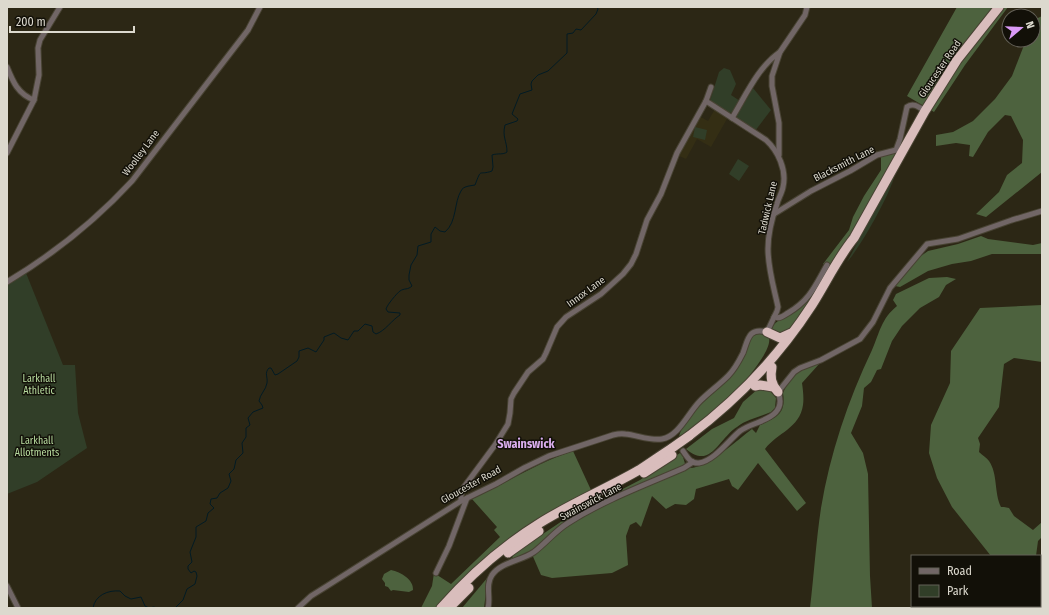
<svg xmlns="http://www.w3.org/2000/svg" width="1049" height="615" font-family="'Fira Sans Condensed',sans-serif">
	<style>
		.built { fill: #342e14 }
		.green { fill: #313e28 }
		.forest { fill: #4d623e }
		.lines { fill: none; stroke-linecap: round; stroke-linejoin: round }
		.stream { stroke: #021b24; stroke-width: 1 }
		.street-casing { stroke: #484333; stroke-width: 7 }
		.highway-casing { stroke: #484333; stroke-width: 11 }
		.street { stroke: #716666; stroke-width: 5 }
		.highway { stroke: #d9bdbc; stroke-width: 9 }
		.highway-bridge-casing { stroke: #484333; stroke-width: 11; stroke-linecap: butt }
		.highway-bridge { stroke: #d9bdbc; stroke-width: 9 }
		.labels { text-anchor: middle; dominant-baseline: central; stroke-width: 3; stroke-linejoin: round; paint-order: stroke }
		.street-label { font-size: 10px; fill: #dcd9ce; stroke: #121008 }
		.park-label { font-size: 10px; fill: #b9dda0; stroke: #121008 }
		.quarter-label { font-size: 12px; font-weight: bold; fill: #d9aded; stroke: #121008 }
	</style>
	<rect width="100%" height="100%" fill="#2c2715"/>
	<path class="built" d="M 715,109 L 728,117 L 711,147 L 697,139 L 686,159 L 677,155 L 699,116 L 708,121 Z"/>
	<g class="green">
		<path d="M 724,68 L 730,70 L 736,84 L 731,95 L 740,101 L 734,111 L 730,113 L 710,101 L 719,72 Z"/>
		<path d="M 753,88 L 771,110 L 755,131 L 736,117 Z"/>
		<path d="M 695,127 L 707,130 L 705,140 L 693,137 Z"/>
		<path d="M 738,159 L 749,166 L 739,181 L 729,174 Z"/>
		<path d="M 896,170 C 894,188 860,248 847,262 Z"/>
		<path d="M 26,273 L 63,365 L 75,365 L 78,413 L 87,448 L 37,482 L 7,494 L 7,285 Z"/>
	</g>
	<g class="forest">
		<path d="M 957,7 L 1008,7 L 965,65 L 934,112 L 907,96 Z"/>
		<path d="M 1042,16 L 1042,172 L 986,217 L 976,214 L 999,192 L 1007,175 L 1022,163 L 1023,140 L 1011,116 L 1005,115 L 988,132 L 973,157 L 969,156 L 970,145 L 956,143 L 936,146 L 936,135 L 953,132 L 973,121 L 995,99 L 1012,76 L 1026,40 L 1033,40 L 1034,20 Z"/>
		<path d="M 897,151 C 871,198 845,245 817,290 C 808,304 796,328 781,335 L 771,330 C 776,317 792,316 801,307 C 814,295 821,280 827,264 L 823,264 L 849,230 L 853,217 L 864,196 L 881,170 L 881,156 Z"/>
		<path d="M 981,236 L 988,239 L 1033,245 L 1042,243 L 1042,254 L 992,254 L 971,261 L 952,264 L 928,271 L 900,287 L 895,286 L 918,258 L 928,251 L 958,244 Z"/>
		<path d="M 947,277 L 956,279 L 946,285 L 939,297 L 920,308 L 902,326 L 892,341 L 881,369 L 877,370 L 871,382 L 864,388 L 862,406 L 851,433 L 863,453 L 868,474 L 870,576 L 872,608 L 810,608 C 814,575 816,541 821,508 C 830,454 848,400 872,350 C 880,332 881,319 897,306 L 893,300 L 896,294 L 929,278 Z"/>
		<path d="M 1042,305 L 1042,362 L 1014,358 L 1004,364 L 999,407 L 978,438 L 980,444 L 979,452 C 982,455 987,458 989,461 C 998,474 994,493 1001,507 L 1004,507 L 1009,508 L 1014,516 L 1033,530 L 1042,522 L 1042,537 L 1038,541 L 1036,556 L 991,556 L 952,507 L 937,478 L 929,453 L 931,425 L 950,383 L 951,351 L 980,308 Z"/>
		<path d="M 755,334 L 763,334 L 769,338 C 773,353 731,398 719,408 C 707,419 693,430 679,436 C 688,408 720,392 737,369 C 744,361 749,338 755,334 Z"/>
		<path d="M 820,363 L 802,383 C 803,390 804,398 803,405 C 800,428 777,433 765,449 L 806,503 L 797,511 L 758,463 L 738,490 L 732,486 L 729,479 L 696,489 L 694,499 L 686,505 L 675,504 L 666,509 L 652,496 L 641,527 L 636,522 L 630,525 L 626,536 L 628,565 L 612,573 L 552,578 L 541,575 L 531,552 L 500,566 L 513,557 L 512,555 L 565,519 L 640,480 L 680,453 L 683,457 L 686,467 C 702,474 738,439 752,429 L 756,433 L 760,425 C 777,417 786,414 783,393 C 793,372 799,370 820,363 Z"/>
		<path d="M 759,388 L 770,391 L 776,398 L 775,408 L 771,412 C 760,417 747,419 737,427 C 718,439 711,470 686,449 L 712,429 L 734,418 L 743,402 Z"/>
		<path d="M 573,451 L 591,490 L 540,518 L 517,534 L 438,608 L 421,608 L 432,586 L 434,573 L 451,584 L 500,537 L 494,530 L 497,527 L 472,499 C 506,483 537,463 573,451 Z"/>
		<path d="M 391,570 C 401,572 414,580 413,590 L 409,592 L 393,590 L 391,591 L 388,587 L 385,586 L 385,583 L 382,579 L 384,574 Z"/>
		<path d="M 488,577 L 484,608 L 462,608 Z"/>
		<path d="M 1040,603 L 1041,608 L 987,608 L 986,606 L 1040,606 Z"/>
	</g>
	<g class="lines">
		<g class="stream">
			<path d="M 93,608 C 95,595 108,590 120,591 L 125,596 L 131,599 L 141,597 L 145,606 L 149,608 L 154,607 L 156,608"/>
			<path d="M 170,608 L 175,608 L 183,600 L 187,589 L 195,584 L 197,576 L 196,572 L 194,571 L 191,573 L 188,569 L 188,566 L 192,562 L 190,552 L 196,537 L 196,527 L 206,521 L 208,513 L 214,508 L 210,504 L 211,499 L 217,498 L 220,493 L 228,488 L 231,481 L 229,474 L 234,469 L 236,460 L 243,453 L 242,443 L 246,437 L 246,428 L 250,425 L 248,418 L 253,412 L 263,408 L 262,405 L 259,401 C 260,394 266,390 267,383 C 268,377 264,373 269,368 L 271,368 L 275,375 L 278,374 L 297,361 L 299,357 L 299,351 L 308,348 L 316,352 L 324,340 L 324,337 L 334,333 L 341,338 L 348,340 L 354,331 L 358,331 L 365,324 L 372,326 L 373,332 L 376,334 C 385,331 392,320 400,315 L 400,313 L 388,312 L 386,309 C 387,305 397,293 400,291 C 404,288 408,290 412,286 L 409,280 L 409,275 L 411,265 L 417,255 L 418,246 L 431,242 L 431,234 L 435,227 L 440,231 L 445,232 C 457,222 454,202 461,191 C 463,186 470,186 475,185 C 482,167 478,176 492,171 L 493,167 L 492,155 C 498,153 503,155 507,152 C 507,141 502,137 505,125 L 517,121 L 518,119 L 512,114 L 520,94 L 532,90 L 531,84 L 532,81 L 538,75 L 548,71 L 567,53 L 567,34 L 573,33 L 576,29 L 581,30 L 596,14 L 598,9 L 597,7"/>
		</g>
		<g class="street-casing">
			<g id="street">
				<path d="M 780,52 L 805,15 L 807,7"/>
				<path d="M 7,67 C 13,82 18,94 34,100"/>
				<path d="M 732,118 C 746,95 758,67 780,52 L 772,76 L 772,86 L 779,123 L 779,155"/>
				<path d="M 7,153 L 34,100 L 39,75 L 38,48 L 40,40 L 60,7"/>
				<path d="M 774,214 L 811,191 L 850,171 L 877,155 L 896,150 L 900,139 L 907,107 C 913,102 919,107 925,111"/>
				<path d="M 7,282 C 52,255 96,220 132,181 L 248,30 L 260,7"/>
				<path d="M 774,317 C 780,319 783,316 788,313 C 810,300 815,286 827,265"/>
				<path d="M 683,451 C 687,457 691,464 699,463 C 714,461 729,440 740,431 C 751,423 767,422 776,412 C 781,406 781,399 778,392 L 794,372 L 800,368 L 821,360 L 860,339 L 873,322 L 890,288 L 927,244 L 958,239 L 1012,220 L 1042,211"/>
				<path d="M 461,501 L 461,495 L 464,487 L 495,445 L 508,424 L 510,413 L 511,399 L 514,393 L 528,372 L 543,359 L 546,353 L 557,327 L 566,317 L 601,294 L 623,274 L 631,264 L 636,254 L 647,220 L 661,194 L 677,153 L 706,101 L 711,87"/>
				<path d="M 436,573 L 449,546 L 467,498"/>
				<path d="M 7,586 L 18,608"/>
				<path d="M 298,608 L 311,596 L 327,586 L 461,501 L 496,484 L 524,468 L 549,456 L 613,435 C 617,434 621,433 625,434 C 637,435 650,441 662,439 C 679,436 688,413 700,401 C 709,392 719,385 728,376 C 734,370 739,361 743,353 C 748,340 748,327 767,332 L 777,311 L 778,307 C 774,288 768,269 768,249 C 768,234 772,218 777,204 C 778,199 782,193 783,187 C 787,170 778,151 766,140 L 706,101"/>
				<path d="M 488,608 C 491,598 485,585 492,575 C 501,562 521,561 534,552 C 546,543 555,531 568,523 C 604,500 645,485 684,468 L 693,462"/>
			</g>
		</g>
		<g class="highway-casing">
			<g id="highway">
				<path d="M 767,332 L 780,338 L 791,333"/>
				<path d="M 772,367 C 770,377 771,384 778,392"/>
				<path d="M 755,386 L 760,385 L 773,387"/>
				<path d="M 689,436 C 737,400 779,356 812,305 C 826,283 837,259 854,238 L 925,111 L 957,60 L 999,7"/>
				<path d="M 644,473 L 672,455"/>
				<path d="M 508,553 L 539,531"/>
				<path d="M 441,608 C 469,576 503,546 540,523 C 572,503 606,489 639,470 C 650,463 661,455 672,448"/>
				<path d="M 449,608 L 469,588"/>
			</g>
		</g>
		<use href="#street" class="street"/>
		<use href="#highway" class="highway"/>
		<g class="highway-bridge-casing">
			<path id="highway-bridge" d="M 672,448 L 689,436"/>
		</g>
		<use href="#highway-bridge" class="highway-bridge"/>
	</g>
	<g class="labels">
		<g class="street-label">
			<text transform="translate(940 69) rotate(-56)">Gloucester Road</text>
			<text transform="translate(141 153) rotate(-53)">Woolley Lane</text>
			<text transform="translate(844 164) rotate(-27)">Blacksmith Lane</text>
			<text transform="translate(768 208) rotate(-77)">Tadwick Lane</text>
			<text transform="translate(586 292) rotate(-36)">Innox Lane</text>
			<text transform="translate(471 485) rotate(-29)">Gloucester Road</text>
			<text transform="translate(591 502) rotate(-28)">Swainswick Lane</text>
		</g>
		<g class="park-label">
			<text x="39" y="379">Larkhall<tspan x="39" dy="12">Athletic</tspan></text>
			<text x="37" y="441">Larkhall<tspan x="37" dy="12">Allotments</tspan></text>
		</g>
		<g class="quarter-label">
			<text x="526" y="444">Swainswick</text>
		</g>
	</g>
	<rect width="1049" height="615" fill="none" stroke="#dcd9ce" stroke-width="16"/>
	<rect x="911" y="555" width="130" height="52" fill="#121008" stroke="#636057"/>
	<rect x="919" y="568" width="20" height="6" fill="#716666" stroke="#636057"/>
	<text x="947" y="575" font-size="12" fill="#dcd9ce">Road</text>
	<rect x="919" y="585" width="20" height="12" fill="#313e28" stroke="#636057"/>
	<text x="947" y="595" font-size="12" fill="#dcd9ce">Park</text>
	<g transform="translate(1021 28) rotate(71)"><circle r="19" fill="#121008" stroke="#636057"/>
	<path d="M0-3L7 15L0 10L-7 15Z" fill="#da9af6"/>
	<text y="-6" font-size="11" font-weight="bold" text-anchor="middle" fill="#dcd9ce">N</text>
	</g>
	<path d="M10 26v6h124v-6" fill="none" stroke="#dcd9ce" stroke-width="2"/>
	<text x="16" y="26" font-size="12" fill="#dcd9ce" stroke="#121008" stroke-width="3" paint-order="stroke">200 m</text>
</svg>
